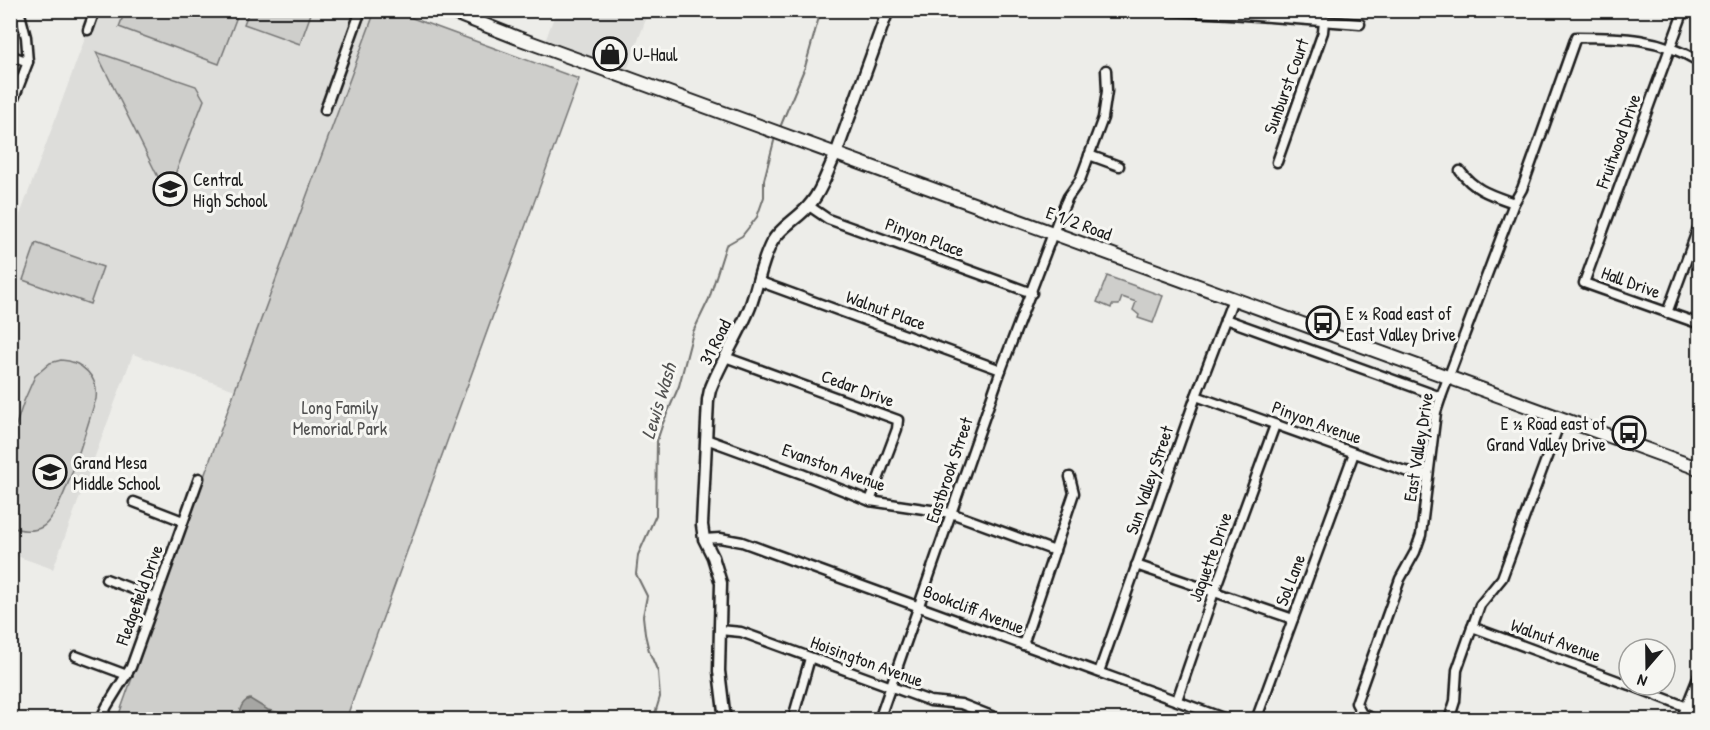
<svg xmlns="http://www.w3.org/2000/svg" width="1710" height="730" font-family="'Patrick Hand',sans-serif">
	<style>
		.built { fill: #ddddda }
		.green { fill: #cececb; stroke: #757574; stroke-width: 1.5 }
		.water { fill: #a6a6a3; stroke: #6f6f6d; stroke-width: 1.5 }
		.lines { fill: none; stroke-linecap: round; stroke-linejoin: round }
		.stream { stroke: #6f6f6d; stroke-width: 2 }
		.minor-casing { stroke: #1c1c1c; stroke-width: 13 }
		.tertiary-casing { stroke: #1c1c1c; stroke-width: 15 }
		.secondary-casing { stroke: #1c1c1c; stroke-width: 16 }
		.minor { stroke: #f6f6f2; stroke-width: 8 }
		.tertiary { stroke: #f6f6f2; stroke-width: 10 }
		.secondary { stroke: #f6f6f2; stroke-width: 12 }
		.labels { text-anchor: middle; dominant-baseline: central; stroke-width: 6; stroke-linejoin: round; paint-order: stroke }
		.poi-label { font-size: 18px; fill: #1c1c1c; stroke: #f6f6f2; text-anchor: start }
		.street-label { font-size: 18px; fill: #1c1c1c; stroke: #f6f6f2 }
		.park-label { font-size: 18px; fill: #515151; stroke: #f6f6f2 }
		.water-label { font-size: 20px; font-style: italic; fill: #535352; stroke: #f6f6f2 }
	</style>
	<rect width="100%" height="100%" fill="#edede9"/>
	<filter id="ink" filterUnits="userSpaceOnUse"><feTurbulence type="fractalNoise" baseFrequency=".0167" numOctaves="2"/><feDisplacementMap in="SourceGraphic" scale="12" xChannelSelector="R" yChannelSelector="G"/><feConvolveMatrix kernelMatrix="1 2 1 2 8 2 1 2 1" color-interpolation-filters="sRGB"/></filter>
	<g filter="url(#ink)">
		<g class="built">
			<path d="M 95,11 L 375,11 L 235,390 L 133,354 L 53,569 L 11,554 L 10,242 Z"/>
			<path d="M 556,11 L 649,11 L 627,70 L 546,39 Z"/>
		</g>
		<g class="green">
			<path d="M 125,11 L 125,10 L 239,11 L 219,64 L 119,27 Z"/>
			<path d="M 249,11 L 249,10 L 312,11 L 300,44 L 244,24 Z"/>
			<path d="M 375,11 L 393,11 L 579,79 L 346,719 L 117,720 L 235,390 Z"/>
			<path d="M 96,52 L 196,86 L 204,100 L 172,182 L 161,183 Z"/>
			<path d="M 36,243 L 103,267 L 90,304 L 23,280 Z"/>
			<path d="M 1107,276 L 1163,296 L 1153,323 L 1138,318 L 1139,315 L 1133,310 L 1136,302 L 1122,297 L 1119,305 L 1112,305 L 1111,308 L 1097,302 Z"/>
			<path d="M 61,360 C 82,361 99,377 96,399 C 87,425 63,516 42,527 C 33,532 20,531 10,526 L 11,440 L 24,401 L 35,376 L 50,363 Z"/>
		</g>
		<path class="water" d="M 250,699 L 268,710 L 304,719 L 238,719 C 239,711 241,701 250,699 Z"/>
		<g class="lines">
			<g class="stream">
				<path d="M 781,125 L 805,67 L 821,10"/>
				<path d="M 653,720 L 660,697 L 658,672 L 649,651 L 645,634 L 643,616 L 647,596 L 636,574 L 638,555 L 656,515 L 657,441 L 663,423 L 679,386 L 693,332 L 709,299 L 726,245 L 742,236 L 757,217 L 764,197 L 764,180 L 774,141"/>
			</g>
			<g class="minor-casing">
				<g id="minor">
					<path d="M 1152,10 L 1230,14 L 1360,24"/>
					<path d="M 1684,10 L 1584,283 L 1700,324"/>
					<path d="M 88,30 L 95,10"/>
					<path d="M 10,55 L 28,62"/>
					<path d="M 10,109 L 28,62 L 26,37 L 19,10"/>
					<path d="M 325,110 L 361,10"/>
					<path d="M 1089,155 L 1119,166"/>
					<path d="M 1277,162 L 1323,32 L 1324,21"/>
					<path d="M 1460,171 C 1475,191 1492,195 1514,203"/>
					<path d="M 809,206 L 828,219 L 1032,293"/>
					<path d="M 758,281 L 1001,370"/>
					<path d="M 1667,313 L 1700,223"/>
					<path d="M 1225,319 L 1441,397"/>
					<path d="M 725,357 L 898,420 L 897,429 L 870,501"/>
					<path d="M 1196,396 L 1405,471 L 1428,474"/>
					<path d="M 706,439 L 802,474 L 870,501 L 951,513 L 1055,551"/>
					<path d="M 134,502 L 183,521"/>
					<path d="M 704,539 L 720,538 L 742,542 L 1229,720"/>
					<path d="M 1136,565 L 1293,619"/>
					<path d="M 106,579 L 156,598"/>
					<path d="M 1472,627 L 1629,685"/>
					<path d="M 720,630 L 741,632 L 930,701 L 961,704 L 1002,720"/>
					<path d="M 1023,645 L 1074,493 L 1070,477"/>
					<path d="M 76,656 L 127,675"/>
					<path d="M 1099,672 L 1196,396 L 1233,299"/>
					<path d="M 1630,685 L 1700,712"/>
					<path d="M 1177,700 L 1214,592 L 1275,425"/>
					<path d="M 100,720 L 107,706 L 131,667 L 199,478"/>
					<path d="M 797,720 L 795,711 L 810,658"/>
					<path d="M 879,720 L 1001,370 L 1060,215 L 1068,197 L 1080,180 L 1103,118 L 1107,91 L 1106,70"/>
					<path d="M 1256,720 L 1354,453"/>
					<path d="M 1376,720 L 1362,714 L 1356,703 L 1400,579 L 1415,552 L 1421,535 L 1436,412 L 1441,397 L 1514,203 L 1522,189 L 1576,37 C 1623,37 1658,37 1700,62"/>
					<path d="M 1449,720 L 1455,701 L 1457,670 L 1480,605 L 1502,578 L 1561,419"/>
					<path d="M 1681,720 L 1700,673"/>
				</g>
			</g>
			<g class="tertiary-casing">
				<path id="tertiary" d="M 725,720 L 719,671 L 721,583 L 713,557 L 704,539 L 702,525 L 708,400 L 710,390 C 721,361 739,335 750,307 C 758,286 761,262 772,242 C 782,225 800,218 811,203 C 823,189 827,171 836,154 L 888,10"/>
			</g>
			<g class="secondary-casing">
				<path id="secondary" d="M 447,10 L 518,38 L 1700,469"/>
			</g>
			<use href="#minor" class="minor"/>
			<use href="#tertiary" class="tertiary"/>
			<use href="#secondary" class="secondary"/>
		</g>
	</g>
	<defs>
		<g id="shop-ring" transform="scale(1.725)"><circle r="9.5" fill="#f6f6f2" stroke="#1c1c1c" stroke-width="1.5"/><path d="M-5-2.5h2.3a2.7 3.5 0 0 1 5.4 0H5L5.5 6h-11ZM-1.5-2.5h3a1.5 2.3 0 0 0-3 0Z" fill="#1c1c1c"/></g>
		<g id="school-ring" transform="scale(1.725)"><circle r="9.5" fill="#f6f6f2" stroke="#1c1c1c" stroke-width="1.5"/><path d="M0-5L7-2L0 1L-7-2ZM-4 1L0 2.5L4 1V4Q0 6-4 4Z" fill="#1c1c1c"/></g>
		<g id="bus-ring" transform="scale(1.725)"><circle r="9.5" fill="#f6f6f2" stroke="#1c1c1c" stroke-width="1.5"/><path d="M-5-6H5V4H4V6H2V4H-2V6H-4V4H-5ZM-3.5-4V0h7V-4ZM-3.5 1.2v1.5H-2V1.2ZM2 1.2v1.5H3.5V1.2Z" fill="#1c1c1c"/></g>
	</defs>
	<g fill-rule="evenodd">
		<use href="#shop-ring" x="610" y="54"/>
		<use href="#school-ring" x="170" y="189"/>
		<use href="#bus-ring" x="1323" y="323"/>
		<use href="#bus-ring" x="1629" y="433"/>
		<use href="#school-ring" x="50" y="472"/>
	</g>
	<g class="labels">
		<g class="poi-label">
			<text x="633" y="54">U-Haul</text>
			<text x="193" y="179">Central<tspan x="193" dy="21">High School</tspan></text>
			<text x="1346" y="313">E ½ Road east of<tspan x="1346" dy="21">East Valley Drive</tspan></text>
			<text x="1606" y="423" text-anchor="end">E ½ Road east of<tspan x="1606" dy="21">Grand Valley Drive</tspan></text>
			<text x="73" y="462">Grand Mesa<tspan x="73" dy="21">Middle School</tspan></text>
		</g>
		<g class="street-label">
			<text transform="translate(1286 86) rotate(-70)">Sunburst Court</text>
			<text transform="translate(1618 141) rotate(-70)">Fruitwood Drive</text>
			<text transform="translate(1079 223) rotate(20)">E 1/2 Road</text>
			<text transform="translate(925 237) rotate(20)">Pinyon Place</text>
			<text transform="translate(1631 282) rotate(20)">Hall Drive</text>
			<text transform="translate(886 310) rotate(20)">Walnut Place</text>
			<text transform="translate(715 342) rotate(-63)">31 Road</text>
			<text transform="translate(858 388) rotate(20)">Cedar Drive</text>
			<text transform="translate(1317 422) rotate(20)">Pinyon Avenue</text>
			<text transform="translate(1418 447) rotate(-81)">East Valley Drive</text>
			<text transform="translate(834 467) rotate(20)">Evanston Avenue</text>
			<text transform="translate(949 470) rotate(-71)">Eastbrook Street</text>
			<text transform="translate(1149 480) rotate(-71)">Sun Valley Street</text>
			<text transform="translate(1210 557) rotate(-70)">Jaquette Drive</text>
			<text transform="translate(1290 580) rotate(-69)">Sol Lane</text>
			<text transform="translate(139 595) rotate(-70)">Fledgefield Drive</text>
			<text transform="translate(974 609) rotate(21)">Bookcliff Avenue</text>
			<text transform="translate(1556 640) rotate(20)">Walnut Avenue</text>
			<text transform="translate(867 661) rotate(20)">Hoisington Avenue</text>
		</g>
		<g class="park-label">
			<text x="340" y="407">Long Family<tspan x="340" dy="21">Memorial Park</tspan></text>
		</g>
		<g class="water-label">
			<text transform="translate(658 401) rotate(-73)">Lewis Wash</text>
		</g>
	</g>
	<rect width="1710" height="730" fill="none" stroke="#f6f6f2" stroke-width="36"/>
	<rect x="18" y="18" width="1674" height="694" fill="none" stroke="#1c1c1c" stroke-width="2" filter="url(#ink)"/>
	<g transform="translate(1647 667) rotate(200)"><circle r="28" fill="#f6f6f2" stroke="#9f9f9c" stroke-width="1.5"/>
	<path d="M0-4.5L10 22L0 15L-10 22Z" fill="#1c1c1c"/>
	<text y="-9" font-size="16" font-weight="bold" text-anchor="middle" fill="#1c1c1c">N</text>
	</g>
</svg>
